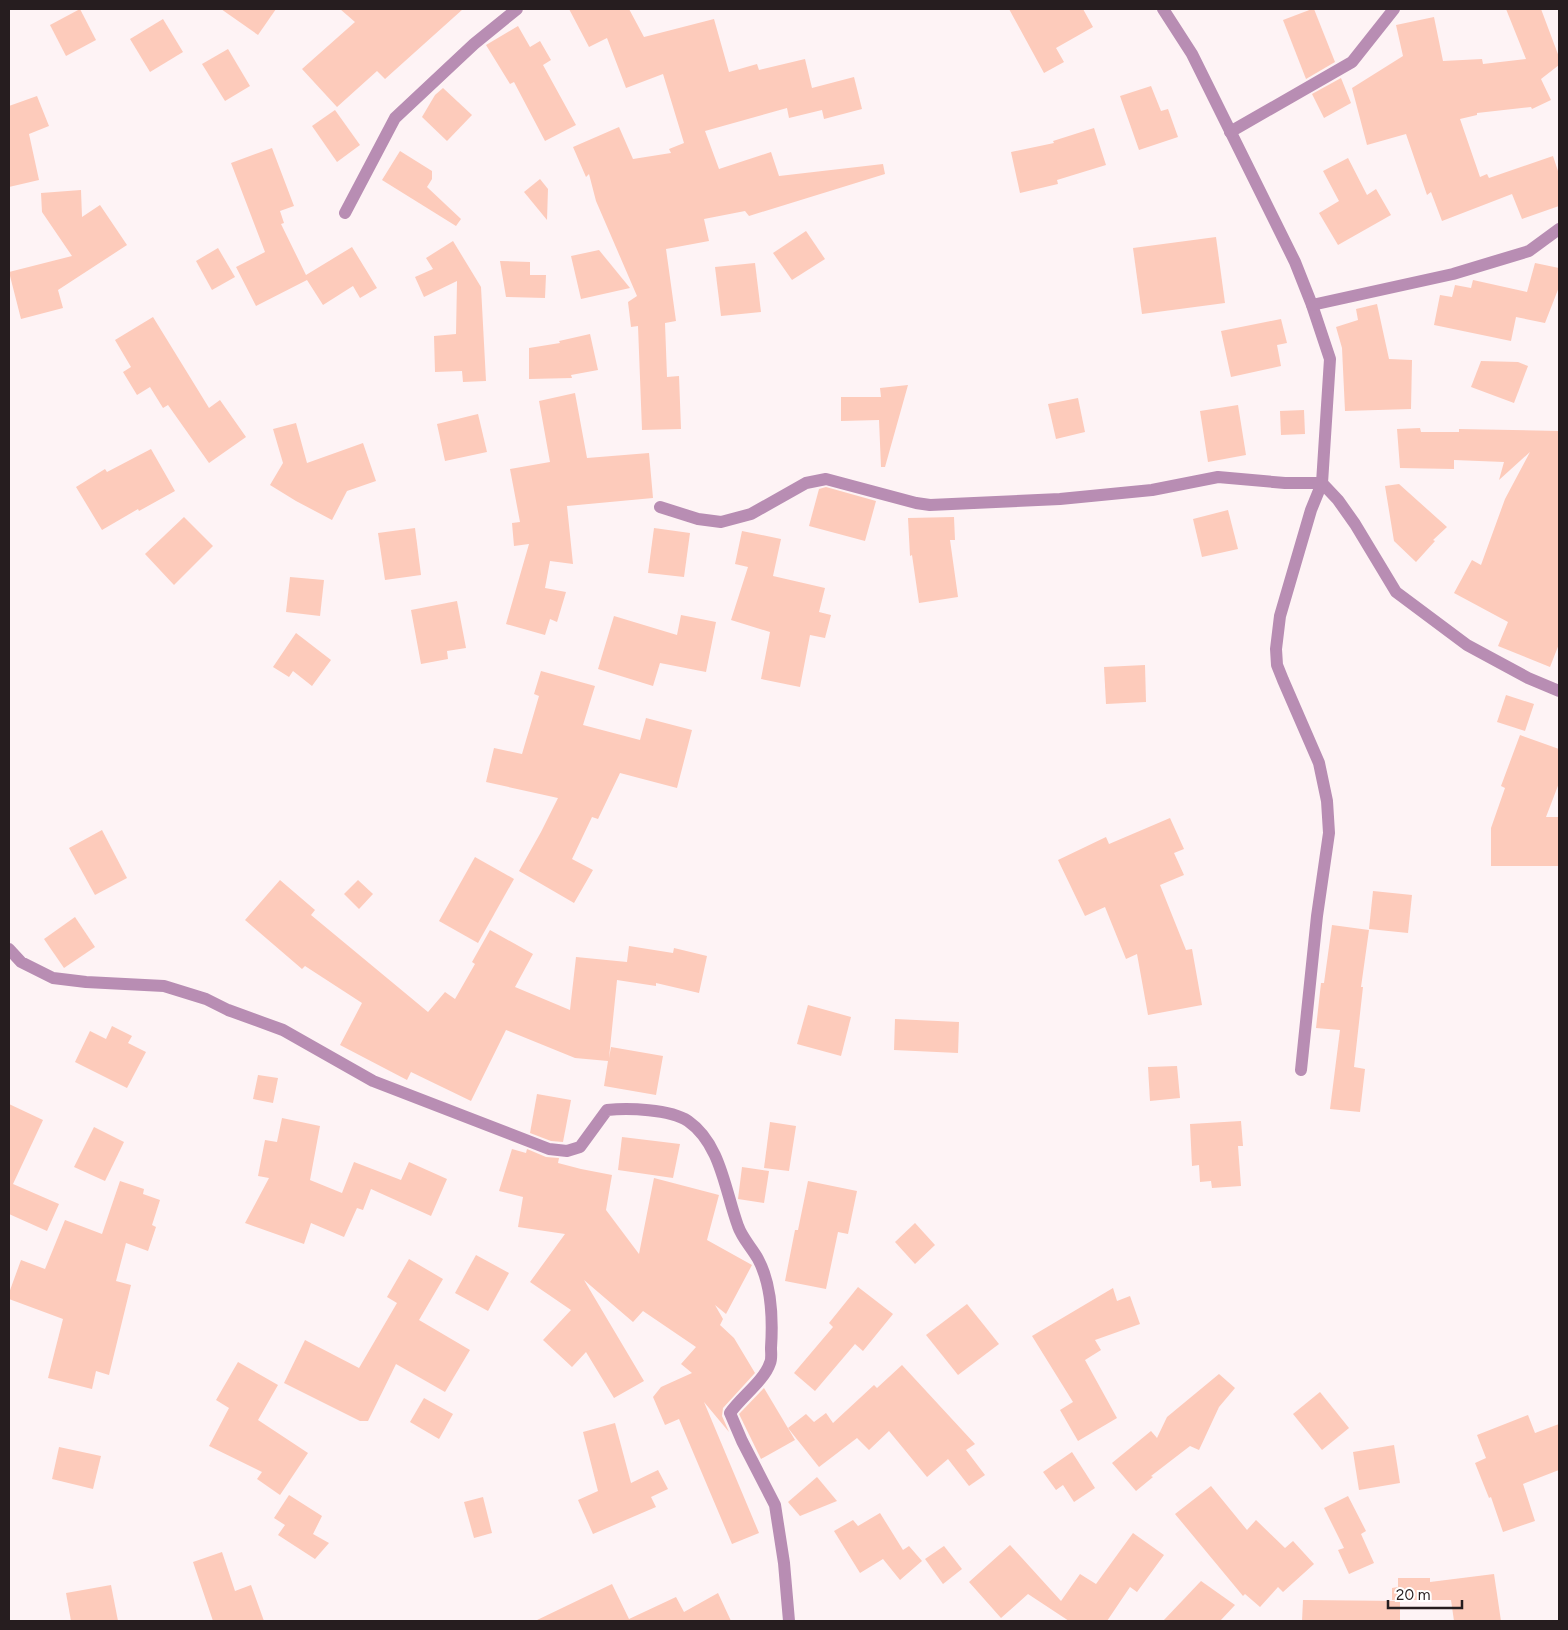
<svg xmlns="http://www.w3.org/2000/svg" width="1568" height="1630" font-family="Figtree,sans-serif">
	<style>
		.building { fill: #fdcbbb }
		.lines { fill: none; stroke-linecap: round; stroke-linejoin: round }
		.minor { stroke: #b88db3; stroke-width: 12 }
	</style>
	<rect width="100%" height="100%" fill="#fef3f5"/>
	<g class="building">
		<path d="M 80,9 L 96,40 L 66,56 L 50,25 Z"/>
		<path d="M 221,9 L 276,9 L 258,35 Z"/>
		<path d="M 340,9 L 463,9 L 385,79 L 377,71 L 337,107 L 302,69 L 355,22 Z"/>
		<path d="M 569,9 L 629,9 L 644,37 L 714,19 L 729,72 L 757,64 L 759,70 L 805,59 L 812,88 L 854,77 L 862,109 L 824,119 L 822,110 L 789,118 L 787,108 L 705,131 L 719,169 L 771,152 L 779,176 L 883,164 L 885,174 L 749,216 L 745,211 L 704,219 L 709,241 L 666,249 L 676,321 L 665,323 L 667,377 L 679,376 L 681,429 L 642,430 L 638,326 L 631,327 L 628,302 L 637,296 L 596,201 L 589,174 L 586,177 L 573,147 L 619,127 L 633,159 L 671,153 L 669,149 L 684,143 L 663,74 L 626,88 L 607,38 L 589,47 Z"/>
		<path d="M 1009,9 L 1083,9 L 1093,27 L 1056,48 L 1064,62 L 1044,73 Z"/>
		<path d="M 1312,9 L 1314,9 L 1335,62 L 1306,79 L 1283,20 Z"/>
		<path d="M 1506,9 L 1541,9 L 1559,57 L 1559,65 L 1541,79 L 1551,100 L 1532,109 L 1531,107 L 1477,113 L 1477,115 L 1460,119 L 1480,177 L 1487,174 L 1489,178 L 1553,156 L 1559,174 L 1559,206 L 1522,219 L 1512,194 L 1442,221 L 1431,192 L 1427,195 L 1406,134 L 1367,145 L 1352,88 L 1403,56 L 1396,25 L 1434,17 L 1443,61 L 1482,59 L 1483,64 L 1526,59 Z"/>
		<path d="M 163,19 L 183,52 L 150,72 L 130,39 Z"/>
		<path d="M 518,26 L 530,47 L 540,41 L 551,60 L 543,65 L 576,125 L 545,141 L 514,82 L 510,84 L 486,45 Z"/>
		<path d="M 228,49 L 250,86 L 225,101 L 202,64 Z"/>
		<path d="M 1341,78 L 1351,103 L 1324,118 L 1312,94 Z"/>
		<path d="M 1151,86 L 1161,111 L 1168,109 L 1178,137 L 1139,150 L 1120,96 Z"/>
		<path d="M 443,88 L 472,115 L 447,141 L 422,117 L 435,95 Z"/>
		<path d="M 37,96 L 49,126 L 29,134 L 39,180 L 9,187 L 9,106 Z"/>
		<path d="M 335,110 L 360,145 L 337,162 L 312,126 Z"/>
		<path d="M 1094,128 L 1106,165 L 1057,180 L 1058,184 L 1020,193 L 1011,152 L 1054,143 L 1053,141 Z"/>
		<path d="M 272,148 L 294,206 L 280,211 L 284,223 L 281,224 L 306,275 L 352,247 L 377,288 L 360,298 L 353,286 L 323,305 L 307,280 L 256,306 L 236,267 L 265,252 L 231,163 Z"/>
		<path d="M 400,151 L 432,171 L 432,179 L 427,187 L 461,219 L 456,226 L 382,180 Z"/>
		<path d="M 1348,158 L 1367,195 L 1376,189 L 1391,215 L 1338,245 L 1319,213 L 1339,201 L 1323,171 Z"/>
		<path d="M 540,179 L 548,189 L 547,220 L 524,192 Z"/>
		<path d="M 81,190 L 82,217 L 100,205 L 127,245 L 58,290 L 63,308 L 21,319 L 9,272 L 72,256 L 42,212 L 41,193 Z"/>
		<path d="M 806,231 L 825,259 L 792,280 L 773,253 Z"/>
		<path d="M 1216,237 L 1225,303 L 1142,314 L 1133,248 Z"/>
		<path d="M 453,241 L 481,287 L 486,381 L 463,382 L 462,371 L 435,372 L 434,336 L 456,334 L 457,281 L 424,297 L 415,277 L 433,269 L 426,258 Z"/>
		<path d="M 218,248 L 235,277 L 212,290 L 196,261 Z"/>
		<path d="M 599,250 L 630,288 L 581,299 L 571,256 Z"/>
		<path d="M 500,261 L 530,262 L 530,275 L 546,275 L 545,298 L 506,297 Z"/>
		<path d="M 755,263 L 761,312 L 721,316 L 715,267 Z"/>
		<path d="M 1535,263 L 1559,268 L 1559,287 L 1545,323 L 1516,317 L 1511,341 L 1434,325 L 1440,295 L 1452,297 L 1455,285 L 1471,288 L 1473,280 L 1527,292 Z"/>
		<path d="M 1377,304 L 1389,359 L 1412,360 L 1411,409 L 1345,411 L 1342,348 L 1336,327 L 1358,320 L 1356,309 Z"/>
		<path d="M 153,317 L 209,408 L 220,400 L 246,437 L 209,463 L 168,405 L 163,408 L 150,387 L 137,395 L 123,372 L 131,367 L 115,340 Z"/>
		<path d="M 1281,319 L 1287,343 L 1277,345 L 1281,366 L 1231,377 L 1221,331 Z"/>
		<path d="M 590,334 L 598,370 L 571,375 L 572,378 L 529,379 L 529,348 L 560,343 L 559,341 Z"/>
		<path d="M 1481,361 L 1518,362 L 1528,366 L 1514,403 L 1471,387 Z"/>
		<path d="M 908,385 L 885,467 L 881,467 L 879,420 L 841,421 L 841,397 L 881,397 L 880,388 Z"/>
		<path d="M 575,393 L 587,458 L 649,453 L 653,498 L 567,506 L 573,564 L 550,561 L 545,588 L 566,592 L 557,622 L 550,619 L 545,635 L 506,624 L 529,544 L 514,546 L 512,523 L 520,522 L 510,469 L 550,462 L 539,401 Z"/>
		<path d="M 1078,398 L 1085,432 L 1056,439 L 1048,404 Z"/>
		<path d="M 1238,405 L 1246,455 L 1208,462 L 1200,411 Z"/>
		<path d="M 1304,410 L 1305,434 L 1281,435 L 1280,411 Z"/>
		<path d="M 478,414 L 487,452 L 445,461 L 437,424 Z"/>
		<path d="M 296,423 L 307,463 L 363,443 L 376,481 L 347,491 L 332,520 L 296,501 L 270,485 L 283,463 L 273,429 Z"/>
		<path d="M 1420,428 L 1421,432 L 1459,432 L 1459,429 L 1559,431 L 1559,644 L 1550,667 L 1498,646 L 1508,622 L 1454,593 L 1472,560 L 1481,565 L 1505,499 L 1530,452 L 1499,480 L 1504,462 L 1454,460 L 1454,469 L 1400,468 L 1397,429 Z"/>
		<path d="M 151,449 L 175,491 L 139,511 L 138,509 L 102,530 L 76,487 L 105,469 L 107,472 Z"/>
		<path d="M 1399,484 L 1447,527 L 1433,540 L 1435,541 L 1416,562 L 1394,541 L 1385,486 Z"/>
		<path d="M 826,487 L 876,501 L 865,541 L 809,526 L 819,489 Z"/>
		<path d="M 1228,510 L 1238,549 L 1202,557 L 1193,519 Z"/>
		<path d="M 184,517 L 213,546 L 174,585 L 145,554 Z"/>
		<path d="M 954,517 L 955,540 L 950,540 L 958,597 L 919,603 L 912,555 L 910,556 L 908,518 Z"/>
		<path d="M 415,528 L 421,575 L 385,580 L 378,533 Z"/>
		<path d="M 654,528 L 690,533 L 684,577 L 648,573 Z"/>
		<path d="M 742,531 L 781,539 L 773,576 L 825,588 L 819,612 L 831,615 L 825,638 L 810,635 L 800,687 L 761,679 L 770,632 L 731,620 L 748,567 L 735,564 Z"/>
		<path d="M 290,577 L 324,580 L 320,616 L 286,612 Z"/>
		<path d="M 457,601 L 466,648 L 447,651 L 448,659 L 421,664 L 411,610 Z"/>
		<path d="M 681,615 L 716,622 L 706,672 L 660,663 L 653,686 L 598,669 L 614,616 L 677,635 Z"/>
		<path d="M 296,633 L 331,660 L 312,686 L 293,671 L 289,677 L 273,667 Z"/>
		<path d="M 1145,665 L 1146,702 L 1106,704 L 1104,667 Z"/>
		<path d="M 541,671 L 595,686 L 583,725 L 640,740 L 646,718 L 692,730 L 677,788 L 620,773 L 598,819 L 592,817 L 572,859 L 593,870 L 574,903 L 519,871 L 541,832 L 558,798 L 486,782 L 494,748 L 522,754 L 539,696 L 534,694 Z"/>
		<path d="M 1506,695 L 1534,704 L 1525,731 L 1497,722 Z"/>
		<path d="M 1520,735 L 1559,749 L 1559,783 L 1546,817 L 1559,817 L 1559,866 L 1491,866 L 1491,828 L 1505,788 L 1501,786 Z"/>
		<path d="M 1170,818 L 1184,849 L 1174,853 L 1184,875 L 1160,885 L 1186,950 L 1192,949 L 1202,1005 L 1148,1015 L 1137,954 L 1126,959 L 1105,907 L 1085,916 L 1058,860 L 1106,837 L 1109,844 Z"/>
		<path d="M 102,830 L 127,878 L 95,895 L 69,848 Z"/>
		<path d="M 475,857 L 514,879 L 478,943 L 439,921 Z"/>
		<path d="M 280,880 L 315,910 L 311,915 L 428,1012 L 445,992 L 455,999 L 475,964 L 472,962 L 490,930 L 533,954 L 515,987 L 570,1010 L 576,957 L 627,962 L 629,946 L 673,953 L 674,948 L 707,956 L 699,993 L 656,983 L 656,986 L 617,980 L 609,1058 L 611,1047 L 663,1056 L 656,1095 L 604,1086 L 608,1061 L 575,1058 L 506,1030 L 471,1101 L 411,1072 L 407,1080 L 340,1045 L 362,1003 L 305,966 L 302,969 L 245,920 Z"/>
		<path d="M 358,880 L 373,894 L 359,909 L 344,894 Z"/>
		<path d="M 1373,891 L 1412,895 L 1408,933 L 1369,929 Z"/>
		<path d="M 75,917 L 95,947 L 64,968 L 44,939 Z"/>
		<path d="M 1332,925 L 1369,930 L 1361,987 L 1363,987 L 1354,1067 L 1365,1069 L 1360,1112 L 1330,1109 L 1340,1030 L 1316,1028 L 1321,983 L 1324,983 Z"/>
		<path d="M 808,1005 L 851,1017 L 841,1056 L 797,1044 Z"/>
		<path d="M 895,1019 L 959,1022 L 958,1053 L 894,1050 Z"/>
		<path d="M 112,1026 L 132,1036 L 128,1043 L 146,1052 L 127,1088 L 75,1062 L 90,1031 L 106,1039 Z"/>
		<path d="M 1177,1066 L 1180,1098 L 1150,1101 L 1148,1067 Z"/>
		<path d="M 258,1075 L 278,1078 L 273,1103 L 253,1099 Z"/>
		<path d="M 537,1094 L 571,1100 L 563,1142 L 551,1141 L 530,1133 Z"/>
		<path d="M 9,1104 L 43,1120 L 13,1184 L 59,1204 L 47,1231 L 9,1214 Z"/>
		<path d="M 282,1118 L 320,1126 L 310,1180 L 342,1193 L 354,1162 L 401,1180 L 409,1162 L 447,1179 L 431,1216 L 371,1189 L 363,1210 L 357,1208 L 344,1237 L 311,1223 L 304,1244 L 245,1223 L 269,1178 L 258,1176 L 265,1140 L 277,1142 Z"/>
		<path d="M 1241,1121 L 1243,1146 L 1238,1146 L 1241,1186 L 1212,1188 L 1211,1181 L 1200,1182 L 1199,1165 L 1192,1166 L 1190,1124 Z"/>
		<path d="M 770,1122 L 796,1126 L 789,1171 L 764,1168 Z"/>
		<path d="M 94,1127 L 124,1142 L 105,1181 L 74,1167 Z"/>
		<path d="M 622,1137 L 680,1144 L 673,1178 L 618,1170 Z"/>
		<path d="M 512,1149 L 526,1153 L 527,1149 L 546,1157 L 559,1158 L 558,1163 L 581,1169 L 612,1175 L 606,1210 L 639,1254 L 654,1178 L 719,1195 L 707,1240 L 752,1265 L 726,1314 L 715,1305 L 723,1319 L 720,1325 L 734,1338 L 755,1373 L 723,1408 L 722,1416 L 729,1432 L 704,1402 L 759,1533 L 732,1544 L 679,1419 L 665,1425 L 653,1397 L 661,1387 L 692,1373 L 681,1364 L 696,1347 L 643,1311 L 633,1322 L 584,1280 L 644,1381 L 614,1398 L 586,1352 L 572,1367 L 543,1340 L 571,1310 L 530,1282 L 565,1234 L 518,1227 L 523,1197 L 499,1191 Z"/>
		<path d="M 742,1167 L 769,1171 L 764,1203 L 738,1199 Z"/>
		<path d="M 120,1181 L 144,1189 L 143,1194 L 160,1200 L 152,1225 L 156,1227 L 148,1251 L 126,1243 L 116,1281 L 131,1285 L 109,1375 L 96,1371 L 92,1389 L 48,1378 L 63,1319 L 9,1299 L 9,1293 L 21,1260 L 45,1269 L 65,1220 L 102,1234 Z"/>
		<path d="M 808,1181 L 857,1191 L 848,1234 L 838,1232 L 826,1289 L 785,1281 L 795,1230 L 798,1230 Z"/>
		<path d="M 915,1223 L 935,1245 L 915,1264 L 895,1242 Z"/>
		<path d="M 476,1255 L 509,1273 L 488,1311 L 455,1293 Z"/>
		<path d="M 409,1259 L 443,1279 L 419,1320 L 470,1350 L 445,1392 L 396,1364 L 368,1421 L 360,1421 L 284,1383 L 305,1340 L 359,1368 L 397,1303 L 387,1297 Z"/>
		<path d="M 858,1287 L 893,1314 L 863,1351 L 855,1344 L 815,1391 L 794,1373 L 833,1327 L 829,1323 Z"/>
		<path d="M 1113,1288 L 1117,1301 L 1130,1296 L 1140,1324 L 1095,1340 L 1101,1350 L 1085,1360 L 1117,1418 L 1078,1441 L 1060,1410 L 1073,1402 L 1032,1336 Z"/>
		<path d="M 967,1304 L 999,1344 L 958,1375 L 926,1335 Z"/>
		<path d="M 238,1362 L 278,1385 L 258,1420 L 308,1453 L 280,1495 L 257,1479 L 262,1472 L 209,1446 L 229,1408 L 216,1400 Z"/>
		<path d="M 902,1365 L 975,1444 L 966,1450 L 985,1475 L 969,1486 L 948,1459 L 927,1477 L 889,1431 L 869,1450 L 857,1438 L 819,1467 L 788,1428 L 806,1414 L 814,1422 L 826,1413 L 833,1423 L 874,1385 L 877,1388 Z"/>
		<path d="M 1219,1374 L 1235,1388 L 1219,1407 L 1199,1450 L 1190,1446 L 1151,1476 L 1153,1477 L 1136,1491 L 1112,1463 L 1151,1431 L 1157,1438 L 1167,1417 Z"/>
		<path d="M 764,1388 L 795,1440 L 761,1459 L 739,1414 Z"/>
		<path d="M 1320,1392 L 1349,1428 L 1322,1450 L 1293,1414 Z"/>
		<path d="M 424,1398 L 453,1414 L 439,1439 L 410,1422 Z"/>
		<path d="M 1528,1415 L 1535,1433 L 1559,1424 L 1559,1470 L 1523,1484 L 1535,1521 L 1503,1532 L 1491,1497 L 1489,1498 L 1475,1463 L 1486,1458 L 1477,1435 Z"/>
		<path d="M 615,1423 L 631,1483 L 658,1470 L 668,1489 L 651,1497 L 656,1507 L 593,1534 L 578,1500 L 598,1491 L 583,1432 Z"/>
		<path d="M 1394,1445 L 1400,1483 L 1359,1490 L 1353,1452 Z"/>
		<path d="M 59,1447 L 101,1456 L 93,1489 L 52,1479 Z"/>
		<path d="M 1072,1452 L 1095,1488 L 1074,1502 L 1063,1485 L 1056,1490 L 1043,1472 Z"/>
		<path d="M 817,1477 L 837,1501 L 800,1516 L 788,1502 Z"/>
		<path d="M 1211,1486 L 1247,1530 L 1256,1520 L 1285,1548 L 1293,1541 L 1314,1564 L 1283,1592 L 1278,1587 L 1260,1607 L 1245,1594 L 1243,1596 L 1175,1514 Z"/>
		<path d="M 289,1495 L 322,1516 L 313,1534 L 329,1543 L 315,1559 L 278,1535 L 285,1525 L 274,1518 Z"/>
		<path d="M 1348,1496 L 1366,1531 L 1361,1534 L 1374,1563 L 1349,1574 L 1338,1550 L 1344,1548 L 1324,1508 Z"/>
		<path d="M 483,1497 L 492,1533 L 474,1538 L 464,1502 Z"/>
		<path d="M 880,1513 L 903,1550 L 909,1546 L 922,1561 L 900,1580 L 883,1559 L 860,1573 L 834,1531 L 853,1520 L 858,1526 Z"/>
		<path d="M 1133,1533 L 1164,1555 L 1137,1592 L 1130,1587 L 1107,1621 L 1069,1621 L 1028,1594 L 1001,1618 L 969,1582 L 1010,1545 L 1061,1601 L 1080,1574 L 1096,1584 Z"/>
		<path d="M 944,1546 L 962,1569 L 943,1584 L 925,1559 Z"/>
		<path d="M 222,1552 L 235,1591 L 251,1585 L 264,1621 L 213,1621 L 193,1562 Z"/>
		<path d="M 1494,1574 L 1501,1621 L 1454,1621 L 1451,1600 L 1392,1600 L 1392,1588 L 1398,1587 L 1398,1578 L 1430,1578 L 1430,1582 Z"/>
		<path d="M 1201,1581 L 1235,1605 L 1220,1621 L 1163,1621 Z"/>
		<path d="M 612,1584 L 629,1619 L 676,1597 L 684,1612 L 718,1593 L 731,1621 L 535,1621 Z"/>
		<path d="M 111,1585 L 118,1621 L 71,1621 L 66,1593 Z"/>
		<path d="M 1303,1600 L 1400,1601 L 1400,1621 L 1302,1621 Z"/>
	</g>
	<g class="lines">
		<g class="minor">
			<path d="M 1163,9 L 1192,54 L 1295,262 L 1312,305 L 1330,359 L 1322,483 L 1338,500 L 1355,524 L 1396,592 L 1467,645 L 1528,678 L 1559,691"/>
			<path d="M 1230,132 L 1352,62 L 1394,9"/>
			<path d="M 345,213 L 395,118 L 474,44 L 517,9"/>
			<path d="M 1312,305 L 1453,274 L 1529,251 L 1559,229"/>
			<path d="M 660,507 L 698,519 L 721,522 L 751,514 L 806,483 L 826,479 L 916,503 L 930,505 L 1060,499 L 1152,490 L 1218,477 L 1285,483 L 1322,483 L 1311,510 L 1280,616 L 1276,649 L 1277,665 L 1283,680 L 1319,763 L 1327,801 L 1329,833 L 1317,916 L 1301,1070"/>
			<path d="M 9,949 L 21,962 L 53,978 L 86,982 L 164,986 L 206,999 L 228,1010 L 283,1030 L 373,1081 L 549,1149 L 567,1151 L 580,1147 L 607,1110 C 628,1108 670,1109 688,1121 C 721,1144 725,1191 738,1226 C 742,1238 752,1248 758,1259 C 772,1285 773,1318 771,1348 C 771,1353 772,1359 770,1363 C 764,1381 741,1397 730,1413 L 742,1441 L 775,1505 L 784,1563 L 789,1621"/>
		</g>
	</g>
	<rect width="1568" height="1630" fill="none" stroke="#261d1f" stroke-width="20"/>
	<path d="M1388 1600v8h74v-8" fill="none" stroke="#261d1f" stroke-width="2.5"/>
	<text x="1396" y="1600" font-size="15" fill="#261d1f" stroke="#ffffff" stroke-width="4" paint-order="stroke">20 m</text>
</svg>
